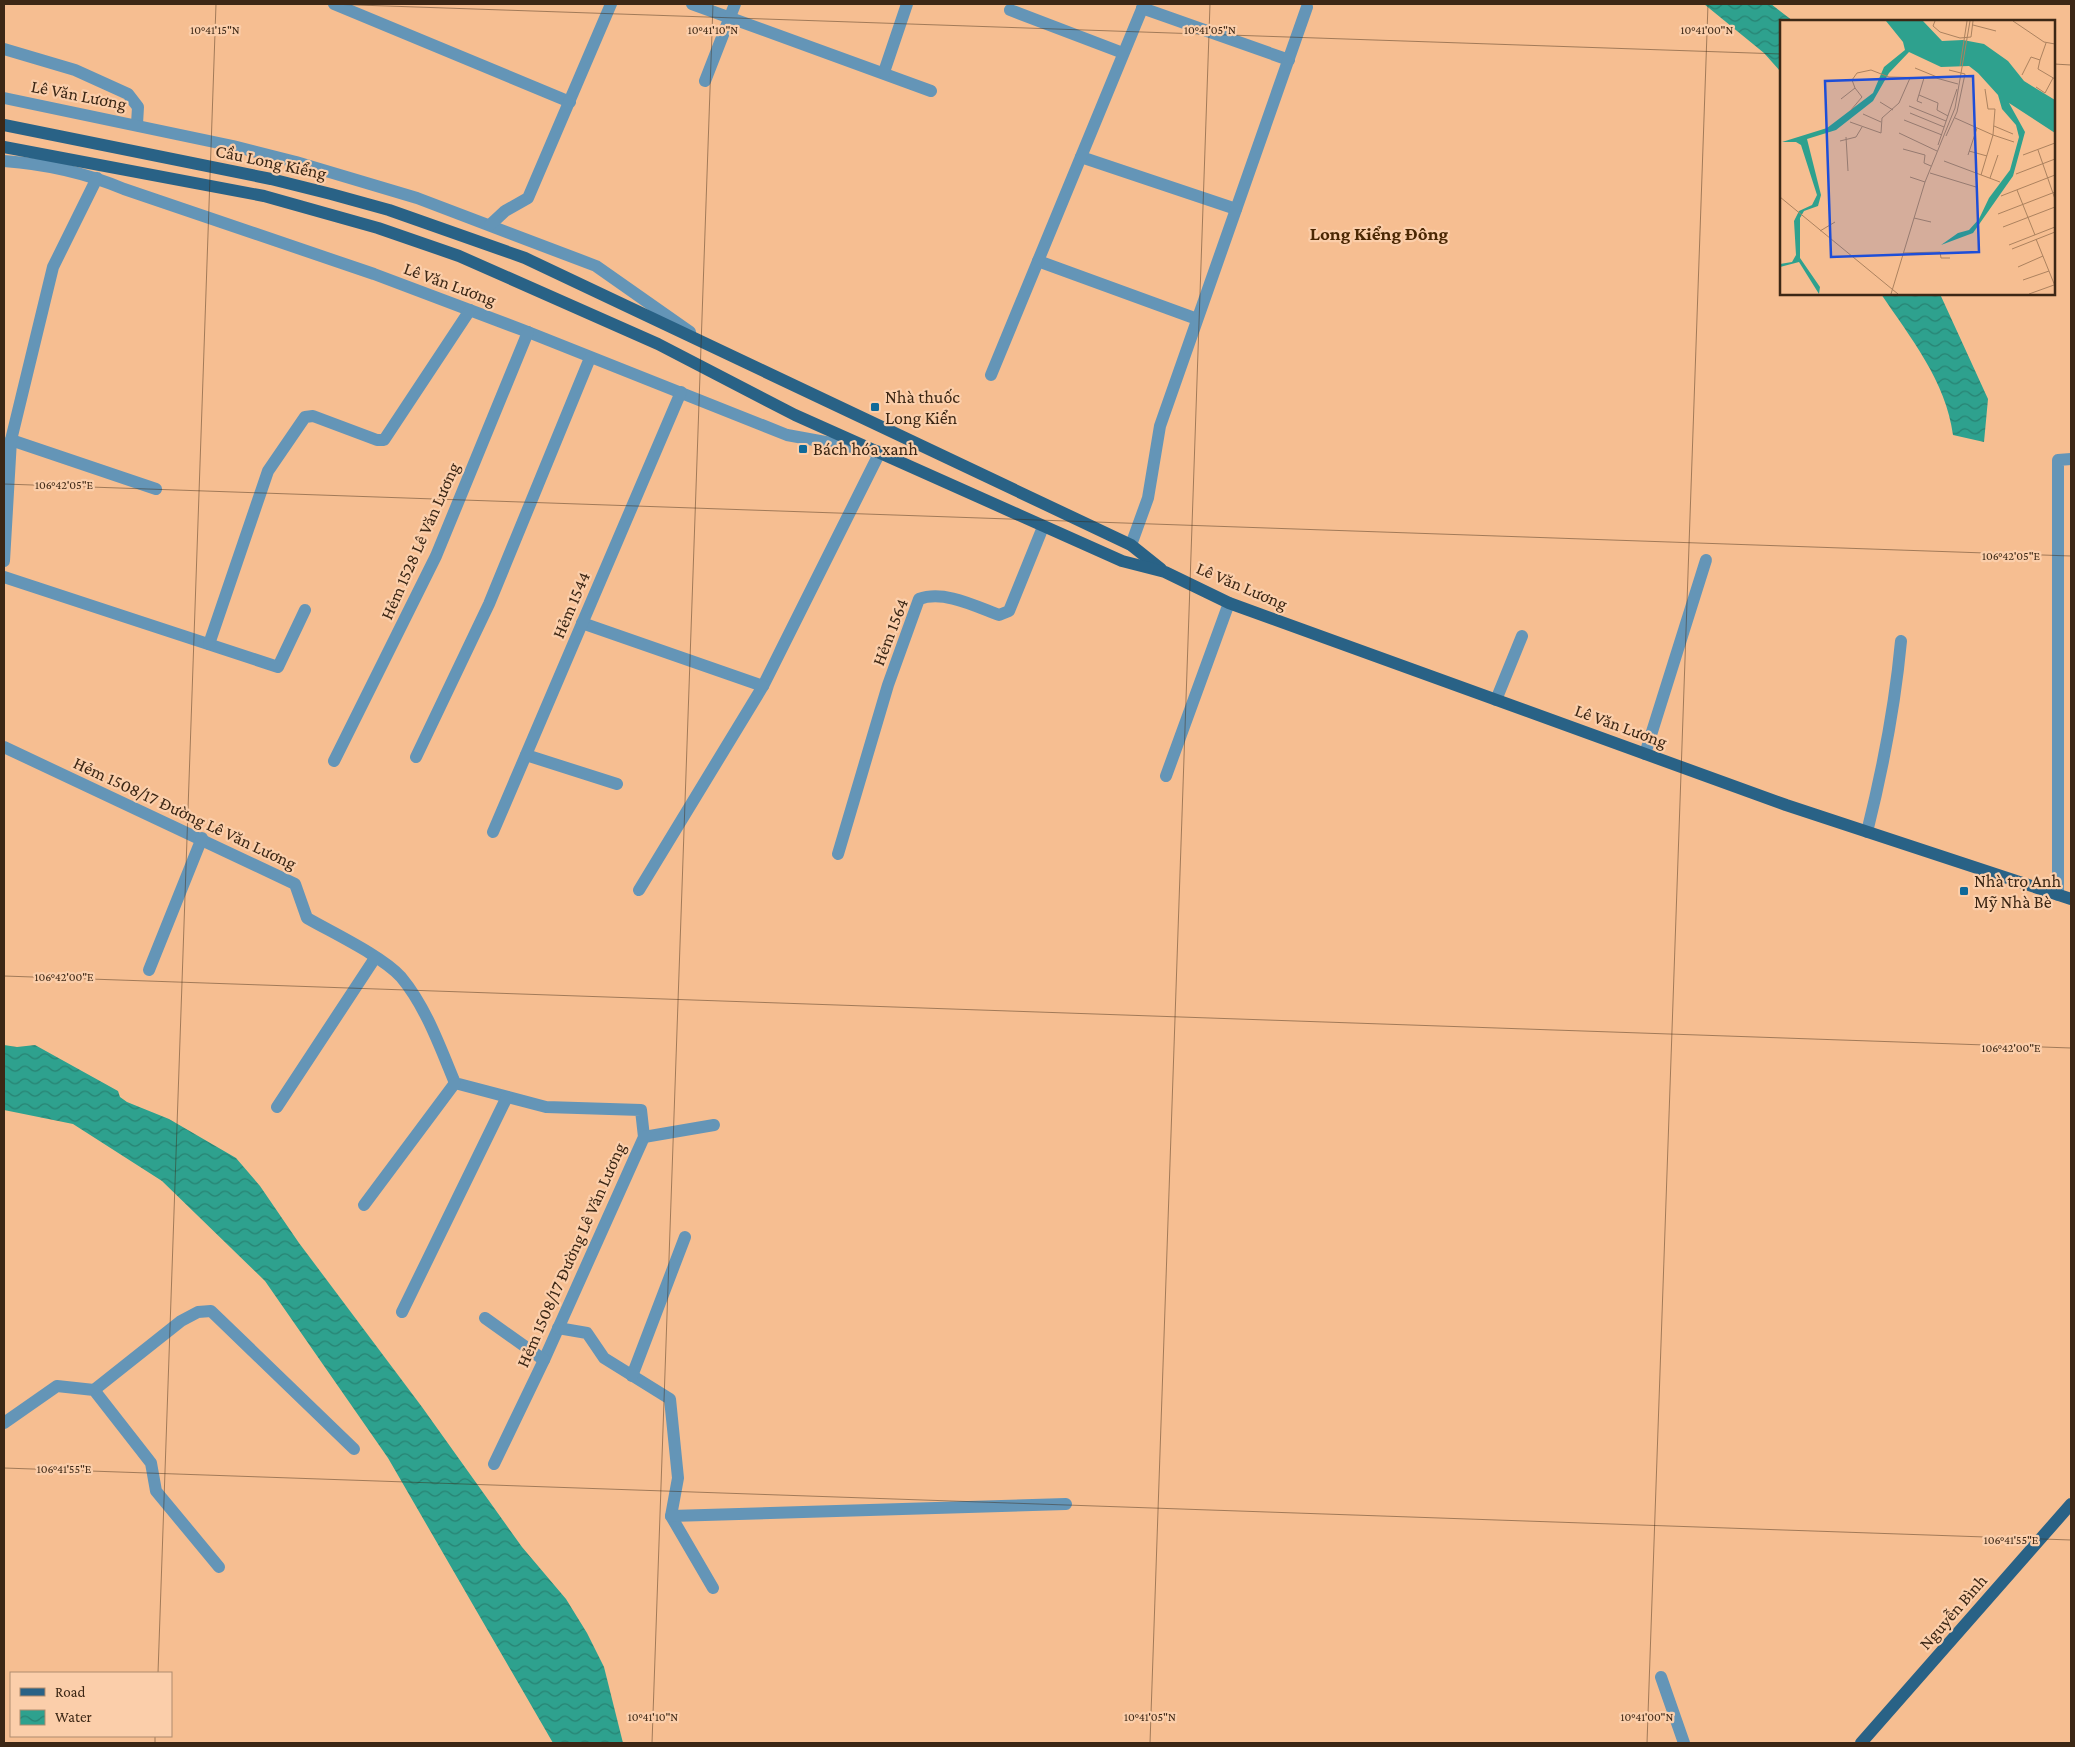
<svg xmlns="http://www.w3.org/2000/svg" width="2075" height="1747" font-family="'Crimson Pro',serif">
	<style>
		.water { fill: url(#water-waves) }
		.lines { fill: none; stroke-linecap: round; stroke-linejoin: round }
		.minor { stroke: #6495b7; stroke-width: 12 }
		.major { stroke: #296286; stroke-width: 12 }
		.ticks { fill: none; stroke: #3c2715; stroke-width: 1; stroke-opacity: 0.45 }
		.poi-dot { fill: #0f6999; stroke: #fbceaa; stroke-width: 2 }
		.labels { text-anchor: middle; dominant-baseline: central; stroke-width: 4.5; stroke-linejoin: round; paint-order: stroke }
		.street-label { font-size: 18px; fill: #3c2715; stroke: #fbceaa }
		.poi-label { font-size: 18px; fill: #3c2715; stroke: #fbceaa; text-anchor: start }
		.neighbourhood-label { font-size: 19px; font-weight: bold; fill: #4a2703; stroke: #fbceaa }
		.inset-road { fill: none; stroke: #ac825f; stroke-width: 1 }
		.view { fill: #1d4ed8; fill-opacity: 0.15; stroke: #1d4ed8; stroke-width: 2.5 }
		.inset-edge { fill: none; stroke: #3c2715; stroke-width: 2.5 }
		.ticks-label { font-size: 12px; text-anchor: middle; fill: #3c2715; stroke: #fbceaa; stroke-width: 4.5; stroke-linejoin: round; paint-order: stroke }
	</style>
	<defs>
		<pattern id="water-waves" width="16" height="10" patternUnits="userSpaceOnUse" patternTransform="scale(1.25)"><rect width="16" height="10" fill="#2ea18e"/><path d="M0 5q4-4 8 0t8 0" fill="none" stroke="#288373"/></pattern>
	</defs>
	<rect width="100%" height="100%" fill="#f6be91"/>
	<g class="water">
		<path d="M 1704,4 L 1771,4 L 1793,21 L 1781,21 L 1781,72 L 1764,53 Z"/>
		<path d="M 1881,294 L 1940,294 L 1988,399 L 1984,442 L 1953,435 C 1946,381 1910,337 1881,294 Z"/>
		<path d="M 4,1045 L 17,1047 L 35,1045 L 118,1091 L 120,1097 L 127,1102 L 169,1119 L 236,1158 L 260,1186 L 299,1243 L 422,1407 L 522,1547 L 566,1599 L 587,1633 L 604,1667 L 623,1743 L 553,1743 L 388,1458 L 265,1281 L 162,1181 L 73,1124 L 4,1110 Z"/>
	</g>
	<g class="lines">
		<g class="minor">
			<path d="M 334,4 L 570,102"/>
			<path d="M 692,4 L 931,91"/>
			<path d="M 1142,8 L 1289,60"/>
			<path d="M 1010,10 L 1123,53"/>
			<path d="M 4,49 L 75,70 L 128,94 L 138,107 L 137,124"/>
			<path d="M 884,72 L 907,4"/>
			<path d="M 705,81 L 735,4"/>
			<path d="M 4,98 L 233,146 L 296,162 L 417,198 L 596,266 L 690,332"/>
			<path d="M 1081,157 L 1236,209"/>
			<path d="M 4,161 C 45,164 86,173 124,189 L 374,274 L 528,332 L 787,435 L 880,452 L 763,686 L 639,890"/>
			<path d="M 490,225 L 505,211 L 528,198 L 611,4"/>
			<path d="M 1038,261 L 1197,319"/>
			<path d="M 991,375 L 1144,4"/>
			<path d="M 11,440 L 156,489"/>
			<path d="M 1131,545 L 1148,498 L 1160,426 L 1307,7"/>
			<path d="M 4,561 L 11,440 L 53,267 L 97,178"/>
			<path d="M 4,577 L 278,667 L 305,610"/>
			<path d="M 582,623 L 763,686"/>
			<path d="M 209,644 L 268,471 L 305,417 L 313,416 L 377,440 L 384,440 L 470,310"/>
			<path d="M 1496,700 L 1522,636"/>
			<path d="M 4,747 L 295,884 L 307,918 C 333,933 382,956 401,977 C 426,1007 440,1047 455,1083 L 546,1107 L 641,1110 L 644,1137 L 544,1360 L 494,1464"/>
			<path d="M 1645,754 L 1706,560"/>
			<path d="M 526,755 L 617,784"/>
			<path d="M 416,757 L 489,604 L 590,358"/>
			<path d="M 334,761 L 436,556 L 528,332"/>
			<path d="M 1166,776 L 1229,603"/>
			<path d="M 493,832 L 681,392"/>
			<path d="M 1867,832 C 1883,768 1895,706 1901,641"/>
			<path d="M 838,854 L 888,685 L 919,599 C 944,590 975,606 999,615 L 1009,611 L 1043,527"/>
			<path d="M 2058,895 L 2058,460 L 2071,459"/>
			<path d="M 149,970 L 202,838"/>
			<path d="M 277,1107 L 375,958"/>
			<path d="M 644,1137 L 714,1125"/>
			<path d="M 364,1205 L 455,1083"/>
			<path d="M 402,1312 L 507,1097"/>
			<path d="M 485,1318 L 544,1360"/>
			<path d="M 558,1328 L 587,1333 L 604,1358 L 670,1399 L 678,1478 L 671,1516 L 713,1588"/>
			<path d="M 632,1376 L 685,1237"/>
			<path d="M 94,1390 L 181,1321 L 198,1312 L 211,1311 L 354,1449"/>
			<path d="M 4,1423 L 57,1386 L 94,1390 L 151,1463 L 156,1491 L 219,1567"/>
			<path d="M 671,1516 L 1066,1504"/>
			<path d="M 1661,1677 L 1684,1743"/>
		</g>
		<g class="major">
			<path d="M 4,125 L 271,179 L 331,194 L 389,210 L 525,258 L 1131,545 L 1161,569"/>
			<path d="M 4,147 L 264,196 L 378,228 L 459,256 L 658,344 L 795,415 L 1122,561 L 1165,572 L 1229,603 L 1786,805 L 2071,899"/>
			<path d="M 1861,1743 L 2071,1504"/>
		</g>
	</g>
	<path class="ticks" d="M 329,4 L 1781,54M 2054,64 L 2071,65M 4,484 L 2071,556M 4,976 L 2071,1048M 4,1468 L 2071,1540M 158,1673 L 216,4M 155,1743 L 155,1736M 652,1743 L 713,4M 1150,1743 L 1210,4M 1647,1743 L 1708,4"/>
	<g class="poi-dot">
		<rect x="870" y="402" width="10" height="10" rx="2.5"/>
		<rect x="798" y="444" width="10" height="10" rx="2.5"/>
		<rect x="1959" y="886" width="10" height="10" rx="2.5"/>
	</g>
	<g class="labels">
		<g class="street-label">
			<text transform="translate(79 95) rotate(11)">Lê Văn Lương</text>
			<text transform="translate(271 162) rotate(12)">Cầu Long Kiểng</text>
			<text transform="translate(450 284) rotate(20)">Lê Văn Lương</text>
			<text transform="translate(420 541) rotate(-66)">Hẻm 1528 Lê Văn Lương</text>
			<text transform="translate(1242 586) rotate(23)">Lê Văn Lương</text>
			<text transform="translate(571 605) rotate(-67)">Hẻm 1544</text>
			<text transform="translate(890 632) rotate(-69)">Hẻm 1564</text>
			<text transform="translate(1621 726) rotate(20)">Lê Văn Lương</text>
			<text transform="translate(185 813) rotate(25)">Hẻm 1508/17 Đường Lê Văn Lương</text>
			<text transform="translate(571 1255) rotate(-66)">Hẻm 1508/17 Đường Lê Văn Lương</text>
			<text transform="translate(1953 1612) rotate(-49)">Nguyễn Bình</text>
		</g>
		<g class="poi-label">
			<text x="885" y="397">Nhà thuốc<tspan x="885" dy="21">Long Kiển</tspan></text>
			<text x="813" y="449">Bách hóa xanh</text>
			<text x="1974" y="881">Nhà trọ Anh<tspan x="1974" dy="21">Mỹ Nhà Bè</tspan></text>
		</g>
		<g class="neighbourhood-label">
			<text x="1379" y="233">Long Kiểng Đông</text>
		</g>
	</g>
	<g transform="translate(1780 20)">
		<rect width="275" height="275" fill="#f6be91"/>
		<path d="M 106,1 L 143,1 L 162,21 L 183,20 L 204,24 L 228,41 L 244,61 L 275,80 L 275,113 L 229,83 L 245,112 L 233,156 L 193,213 L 161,225 L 178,213 L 189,210 L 199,199 L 209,178 L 230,150 L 239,117 L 236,105 L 222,89 L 218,75 L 198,53 L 189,46 L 161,47 L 129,32 L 109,53 L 93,81 L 56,110 L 27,119 L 41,175 L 38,186 L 24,191 L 20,198 L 20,238 L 40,267 L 39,274 L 19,242 L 0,247 L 0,244 L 12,242 L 16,235 L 14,201 L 19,191 L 32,185 L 37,175 L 21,125 L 16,122 L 2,122 L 47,108 L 93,73 L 104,47 L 125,30 L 123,22 Z" fill="#2ea18e"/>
		<path class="inset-road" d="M 155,1 L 153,6 L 160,12 L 180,18 L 191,17 L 193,1M 233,1 L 264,22 L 275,24M 193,5 L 216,11M 260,40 L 266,23M 180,46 L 187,1M 135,48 L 157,57M 242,55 L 251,37 L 260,40 L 258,49 L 275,59M 256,67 L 265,73 L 273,58M 205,69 L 208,89 L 215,89 L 213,115 L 234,122M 139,75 L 158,83 L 157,90 L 168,96M 61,79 L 75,68 L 72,60 L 77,53 L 91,50 L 109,57 L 156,58 L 178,64M 100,82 L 113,90M 142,83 L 137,81 L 144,58M 129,86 L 166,101M 71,90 L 82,77 L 75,68M 130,93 L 164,107M 83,94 L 101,102M 175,98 L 213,115 L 201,155M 124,100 L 162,115M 70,102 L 101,113 L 102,98 L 119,83 L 130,58M 214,106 L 233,114M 119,113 L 157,131M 166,116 L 177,92 L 185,54 L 169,50M 66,117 L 68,151M 60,121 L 76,117 L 82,107M 158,125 L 177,69M 123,129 L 145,135 L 144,143 L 151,146M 258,130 L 275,179M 189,131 L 207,136M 188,135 L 197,108M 243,135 L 275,123M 164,141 L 220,162M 150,153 L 196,167M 236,154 L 275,139M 130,157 L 145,162M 210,158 L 218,135M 237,170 L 255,215M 221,176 L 275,155M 0,177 L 118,274M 218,194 L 275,172M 134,198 L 151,202M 223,207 L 275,187M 40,211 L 55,202M 256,219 L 275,266M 229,225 L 275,207M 232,229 L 275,212M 123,233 L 160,232 L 161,238 L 170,238M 238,247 L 263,236M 243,260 L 269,251M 111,274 L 145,162 L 175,88 L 190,1M 249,274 L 274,265"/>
		<path class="view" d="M 193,56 L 199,232 L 51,237 L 45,61 Z"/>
		<rect width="275" height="275" class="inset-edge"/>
	</g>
	<g class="ticks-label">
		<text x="215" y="34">10°41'15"N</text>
		<text x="713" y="34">10°41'10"N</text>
		<text x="1210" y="34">10°41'05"N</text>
		<text x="1707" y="34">10°41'00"N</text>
		<text x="64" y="489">106°42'05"E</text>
		<text x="2011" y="560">106°42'05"E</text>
		<text x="64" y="981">106°42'00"E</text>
		<text x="2011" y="1052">106°42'00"E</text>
		<text x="64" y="1473">106°41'55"E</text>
		<text x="2011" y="1544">106°41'55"E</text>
		<text x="653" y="1721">10°41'10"N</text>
		<text x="1150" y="1721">10°41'05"N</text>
		<text x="1647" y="1721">10°41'00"N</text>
	</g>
	<rect width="2075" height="1747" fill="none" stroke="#3c2715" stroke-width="10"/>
	<rect x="10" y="1672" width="162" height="65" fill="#fbceaa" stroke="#af8b6e"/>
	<rect x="20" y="1688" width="25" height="8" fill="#296286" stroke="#af8b6e"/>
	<text x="55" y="1697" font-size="15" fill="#3c2715">Road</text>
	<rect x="20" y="1710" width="25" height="15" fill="url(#water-waves)" stroke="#af8b6e"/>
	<text x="55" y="1722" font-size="15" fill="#3c2715">Water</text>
</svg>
